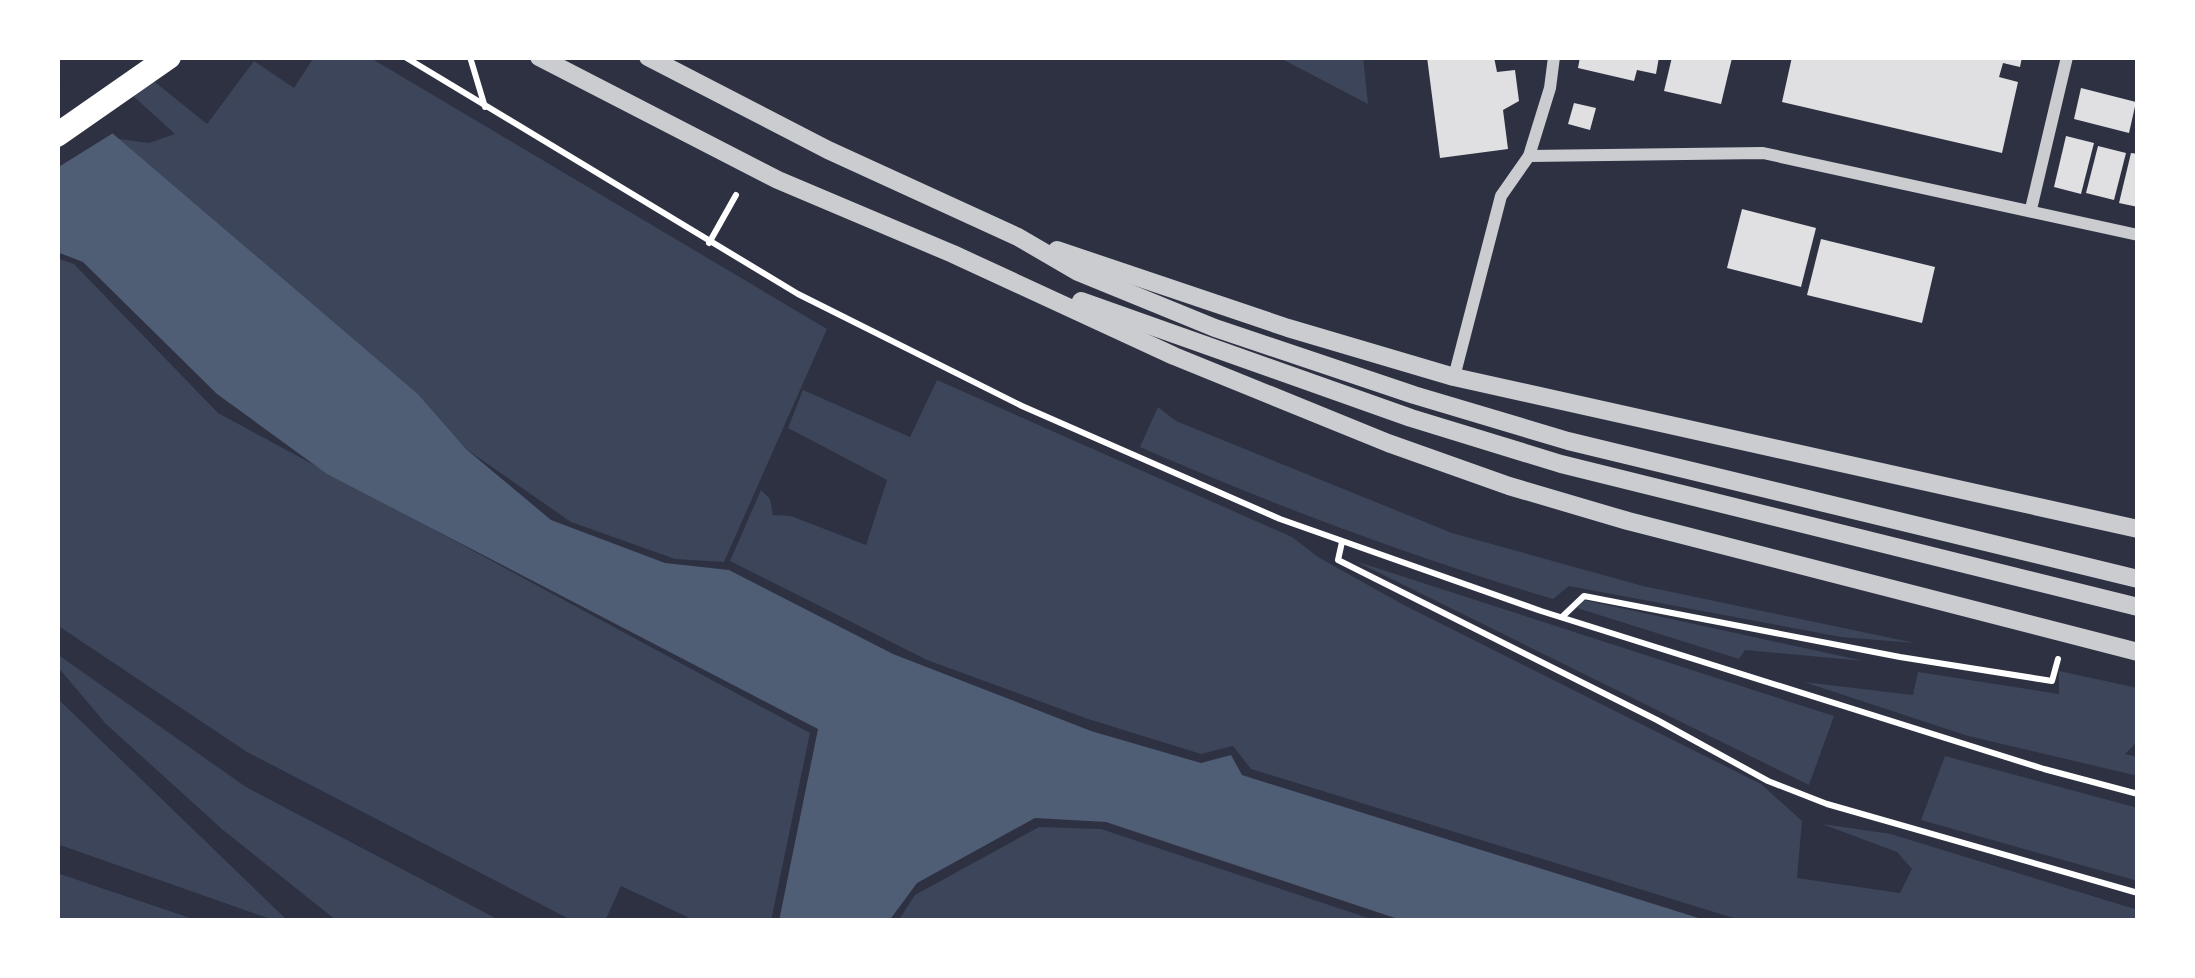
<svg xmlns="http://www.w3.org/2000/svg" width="2195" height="978" font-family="'DejaVu Sans',sans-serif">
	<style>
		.green { fill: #3c4559 }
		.water { fill: #4f5d75 }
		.pier { fill: #2d3142 }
		.building { fill: #e0e0e3 }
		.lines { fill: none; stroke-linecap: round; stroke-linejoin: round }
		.path { stroke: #fff; stroke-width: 6 }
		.minor { stroke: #caccd0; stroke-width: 12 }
		.tertiary { stroke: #caccd0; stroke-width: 18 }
		.primary { stroke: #fff; stroke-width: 24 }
	</style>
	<rect width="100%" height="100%" fill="#2d3142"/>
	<g class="green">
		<path d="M 314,57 L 369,57 L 827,329 L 724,562 L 675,559 L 571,522 L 466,449 L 418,394 L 119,139 L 149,143 L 175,134 L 132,95 L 150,78 L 207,124 L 254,61 L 294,88 Z"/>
		<path d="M 1278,57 L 1363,57 L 1368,104 Z"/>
		<path d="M 57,258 L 74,264 L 218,413 L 810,733 L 771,921 L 696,921 L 621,886 L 605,921 L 573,921 L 247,752 L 57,625 Z"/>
		<path d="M 937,380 L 1292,537 L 1318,557 L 1402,604 L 1761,784 L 1802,821 L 1797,878 L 1900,893 L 1912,869 L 1897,852 L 1822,824 L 1891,834 L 2138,910 L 2138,921 L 1743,921 L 1251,769 L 1233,746 L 1201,754 L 1088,719 L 927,660 L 730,561 L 761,490 L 770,499 L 773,515 L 791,516 L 866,545 L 887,480 L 788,428 L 803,390 L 910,437 Z"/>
		<path d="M 1158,407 L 1176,421 L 1452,533 L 1643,586 L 1915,643 L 1841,637 L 1569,586 L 1553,599 C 1412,557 1275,506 1140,447 Z"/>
		<path d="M 1355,561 L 1834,716 L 1809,785 Z"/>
		<path d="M 1584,600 L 1864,661 L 1745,650 L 1739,659 L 1577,608 Z"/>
		<path d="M 57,654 L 246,787 L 501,921 L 337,921 L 223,830 L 106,724 L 57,666 Z"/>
		<path d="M 2059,671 L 2138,688 L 2138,741 L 2125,754 L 2138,757 L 2138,776 L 1968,736 L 1804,682 L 1913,695 L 1918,672 L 2059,694 Z"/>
		<path d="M 57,698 L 288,921 L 276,921 L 57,844 Z"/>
		<path d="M 1945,756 L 2138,808 L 2138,881 L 1921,820 Z"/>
		<path d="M 1039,827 L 1101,829 L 1377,921 L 898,921 L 915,895 Z"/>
		<path d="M 57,873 L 199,921 L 57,921 Z"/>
	</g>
	<path class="water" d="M 57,86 L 418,394 L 466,449 L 551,520 L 665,563 L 729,570 L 893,654 L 1091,731 L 1201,763 L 1231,755 L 1242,775 L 1708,921 L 1404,921 L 1106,822 L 1035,818 L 917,883 L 889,921 L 779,921 L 818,729 L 327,474 L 217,394 L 83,262 L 57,252 Z"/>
	<path class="pier" d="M 57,80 L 118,130 L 57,168 Z"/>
	<g class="building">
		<path d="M 1427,57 L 1494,57 L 1497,72 L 1515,70 L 1519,101 L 1503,110 L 1508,149 L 1440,158 Z"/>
		<path d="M 1580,57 L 1659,57 L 1656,74 L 1637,70 L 1634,81 L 1578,68 Z"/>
		<path d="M 1672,57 L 1732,58 L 1721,104 L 1664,91 Z"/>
		<path d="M 1792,57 L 2022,57 L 2020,67 L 2003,63 L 1999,77 L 2018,82 L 2002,153 L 1782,102 Z"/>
		<path d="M 2081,88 L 2136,102 L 2129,133 L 2074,119 Z"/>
		<path d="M 1574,103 L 1596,108 L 1590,130 L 1568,124 Z"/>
		<path d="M 2066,136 L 2094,143 L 2081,194 L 2054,187 Z"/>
		<path d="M 2098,146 L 2126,153 L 2114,200 L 2086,193 Z"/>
		<path d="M 2131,153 L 2138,154 L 2138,207 L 2119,203 Z"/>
		<path d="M 1742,209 L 1816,228 L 1801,287 L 1727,268 Z"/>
		<path d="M 1821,239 L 1935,267 L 1922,323 L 1807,295 Z"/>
	</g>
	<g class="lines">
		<g class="path">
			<path d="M 405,57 L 798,294 L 1022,406 L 1280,519 L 1541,611 L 2044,769 L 2138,794"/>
			<path d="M 470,57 L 485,107"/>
			<path d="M 709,243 L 736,195"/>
			<path d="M 1342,542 L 1338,560 L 1657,720 L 1768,781 L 1827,804 L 2138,893"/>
			<path d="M 1562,617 L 1584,596 L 1900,657 L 2052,681 L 2058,659"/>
		</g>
		<g class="minor">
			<path d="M 1529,156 L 1763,153 L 2138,235"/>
			<path d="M 2031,209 L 2067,57"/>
			<path d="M 1454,377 L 1501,196 L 1529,156 L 1550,88 L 1554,57"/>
		</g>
		<g class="tertiary">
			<path d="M 539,57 L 778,180 L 953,254 L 1174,356 L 1388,443 L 1509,486 L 1628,521 L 2138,652"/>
			<path d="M 648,57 L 828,150 L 1018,237 L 1078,272 L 1215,328 L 1414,395 L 1568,441 L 2138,579"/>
			<path d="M 1057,250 L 1288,328 L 1454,377 L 2138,529"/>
			<path d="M 1081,301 L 1411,418 L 1561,464 L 2138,607"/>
		</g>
		<path class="primary" d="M 57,135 L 169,57"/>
	</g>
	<rect width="2195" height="978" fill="none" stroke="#ffffff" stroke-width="120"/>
</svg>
